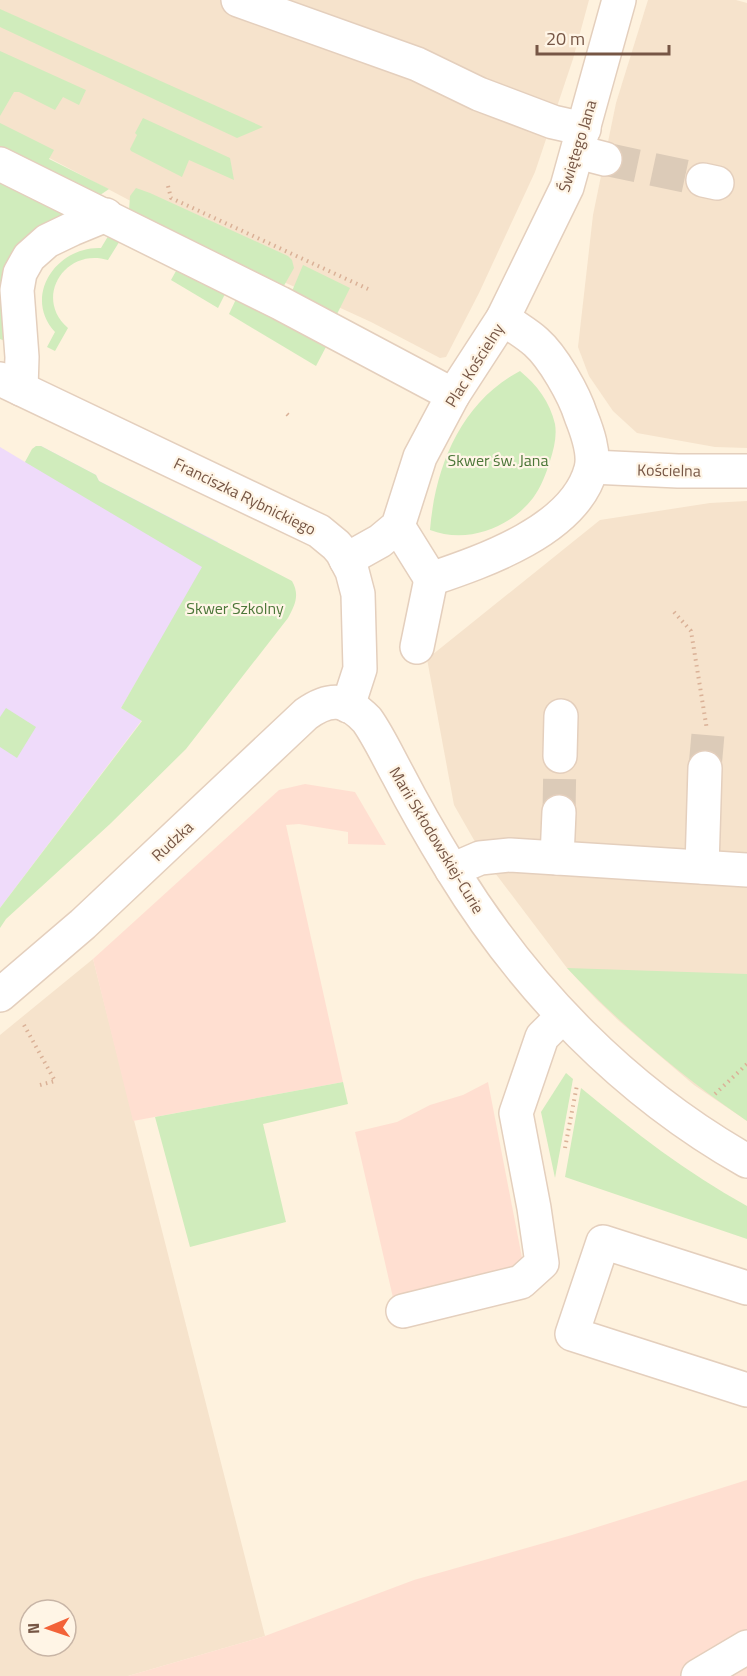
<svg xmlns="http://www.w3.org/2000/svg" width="747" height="1676" font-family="'Titillium Web',sans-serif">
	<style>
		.residential { fill: #f6e3cc; fill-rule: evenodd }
		.commercial { fill: #ffdfd1 }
		.education { fill: #efdbfa }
		.green { fill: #d0ecbc }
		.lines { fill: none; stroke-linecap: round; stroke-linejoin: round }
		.minor-tunnel { stroke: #dccbb8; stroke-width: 33; stroke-dasharray: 33 16; stroke-linecap: butt }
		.minor-casing { stroke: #e4cfbd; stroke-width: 36 }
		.path { stroke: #dab197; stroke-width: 4; stroke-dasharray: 1.5 4.5; stroke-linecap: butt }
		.minor { stroke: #fff; stroke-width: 33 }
		.labels { text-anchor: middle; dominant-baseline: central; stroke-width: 4.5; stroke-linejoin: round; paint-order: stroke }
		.street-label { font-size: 16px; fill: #765645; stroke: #fff5e6 }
		.park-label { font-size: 16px; fill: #4c7739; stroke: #fff5e6 }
	</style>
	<rect width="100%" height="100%" fill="#fef2de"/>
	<g class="residential">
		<path d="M 0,0 L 589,0 L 573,59 L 535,172 L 479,293 L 446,357 L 440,358 L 371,322 L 286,283 L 0,132 Z"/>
		<path d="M 648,0 L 736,0 L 747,3 L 747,448 L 715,447 L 637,433 L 613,411 L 589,376 L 578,347 L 593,215 L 616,103 Z"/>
		<path d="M 747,501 L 747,1121 L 694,1085 L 619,1021 L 596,999 L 567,968 L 486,861 L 454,805 L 427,659 L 600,520 L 710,503 Z"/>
		<path d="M 93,959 L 265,1636 L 128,1676 L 0,1676 L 0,1035 ZM 30,1610 L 66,1610 L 66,1646 L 30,1646 Z"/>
	</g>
	<g class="commercial">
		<path d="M 305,784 L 355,792 L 386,845 L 348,844 L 348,832 L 299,824 L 286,825 L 343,1082 L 133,1121 L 93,959 L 279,790 Z"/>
		<path d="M 488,1082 L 524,1268 L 394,1302 L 355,1132 L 397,1122 L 430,1105 L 463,1095 Z"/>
		<path d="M 747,1480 L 747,1676 L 128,1676 L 265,1636 L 414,1580 L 572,1535 Z"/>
	</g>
	<path class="education" d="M 36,446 L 41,446 L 96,475 L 99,481 L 218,542 L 121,708 L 142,720 L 0,908 L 0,447 L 25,462 Z"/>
	<g class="green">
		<path d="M 0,9 L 263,127 L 237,138 L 0,27 Z"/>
		<path d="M 0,51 L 86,90 L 79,105 L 63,97 L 55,110 L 19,92 L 14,92 L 0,116 Z"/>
		<path d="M 143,118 L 230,158 L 234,180 L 189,160 L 182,177 L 131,151 L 130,149 L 137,135 L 135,133 Z"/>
		<path d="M 0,123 L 54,150 L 49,159 L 109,189 L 53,227 L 39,239 L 25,349 L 0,339 Z"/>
		<path d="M 136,188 L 150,193 L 288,256 L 292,260 L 294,268 L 281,291 L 129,211 L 130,196 Z"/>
		<path d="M 113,228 L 121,239 L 108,260 C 65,247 33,298 68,328 L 55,351 L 47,347 L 55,332 C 22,296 57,246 101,248 Z"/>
		<path d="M 152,257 L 227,290 L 218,308 L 171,280 L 176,271 Z"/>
		<path d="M 303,265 L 350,288 L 335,318 L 290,296 Z"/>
		<path d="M 238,295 L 327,345 L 316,366 L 229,314 Z"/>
		<path d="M 520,371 C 537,385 550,402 555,424 C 557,436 554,449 550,461 C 546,474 541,487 533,498 C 509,529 466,544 430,530 C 435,467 461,402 520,371 Z"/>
		<path d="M 36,446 L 41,446 L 96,475 L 99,481 L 292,581 C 300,595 295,605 288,618 L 186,749 L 110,824 L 6,919 L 0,928 L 0,908 L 142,721 L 121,708 L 202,567 L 25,462 L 32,449 Z"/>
		<path d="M 6,708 L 36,727 L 17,758 L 0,747 L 0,717 Z"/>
		<path d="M 567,968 L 747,974 L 747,1121 C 681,1076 622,1026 567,968 Z"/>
		<path d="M 566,1073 L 573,1079 L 555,1178 L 541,1112 Z"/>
		<path d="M 343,1082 L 348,1104 L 263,1124 L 286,1222 L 190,1247 L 155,1117 Z"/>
		<path d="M 581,1088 C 634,1132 687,1173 747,1206 L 747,1239 L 565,1177 Z"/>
	</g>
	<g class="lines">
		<g class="minor-tunnel">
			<path d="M 605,159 L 703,180"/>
			<path d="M 705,768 L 708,734"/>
			<path d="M 559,812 L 560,756"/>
		</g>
		<g class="minor-casing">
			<g id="minor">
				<path d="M 238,0 L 417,64 L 479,94 L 553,122 L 584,129"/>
				<path d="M 578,152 L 605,159"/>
				<path d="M 0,164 L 280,303 L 453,395"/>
				<path d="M 703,180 L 717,183"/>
				<path d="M 0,379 L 319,531 L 336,545 L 342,552 L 352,571 L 358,594 L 360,669 L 348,706"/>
				<path d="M 21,389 L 22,357 L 17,290 L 20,273 L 29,257 L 47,241 L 72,229 L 106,215"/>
				<path d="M 592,467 L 678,471 L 747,471"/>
				<path d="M 398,526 L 431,579"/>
				<path d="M 346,560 L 380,541 L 398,526 L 420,457 L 453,395 L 503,318 L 567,187 L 619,0"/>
				<path d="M 431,579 C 484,561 575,530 591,469 C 595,453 587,431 581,416 C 574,394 553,357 536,342 C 526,333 513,326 503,318"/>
				<path d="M 417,647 L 431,579"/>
				<path d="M 560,756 L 561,716"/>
				<path d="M 557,858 L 559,812"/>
				<path d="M 702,867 L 705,768"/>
				<path d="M 452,870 L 480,858 L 510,855 L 747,870"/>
				<path d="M 0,995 L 83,924 L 306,714 C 330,697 346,698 367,720 C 379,737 388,757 398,775 C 415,808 433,839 452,870 C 525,989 625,1092 747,1161"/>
				<path d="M 747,1288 L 603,1242 L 572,1334 L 747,1390"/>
				<path d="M 403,1311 L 521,1282 L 542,1263 L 534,1208 L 516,1113 L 542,1037 L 563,1016"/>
				<path d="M 698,1676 L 747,1647"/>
			</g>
		</g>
		<g class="path">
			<path d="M 168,186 L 171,198 L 368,289"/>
			<path d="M 287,414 L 289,416"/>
			<path d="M 674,612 L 691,631 L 707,730"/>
			<path d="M 24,1025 L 55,1081 L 36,1086"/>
			<path d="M 715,1094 L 747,1064"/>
			<path d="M 565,1148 L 577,1085"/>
		</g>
		<use href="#minor" class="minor"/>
	</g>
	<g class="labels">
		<g class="street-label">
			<text transform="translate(577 146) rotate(-73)">Świętego Jana</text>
			<text transform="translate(474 365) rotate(-58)">Plac Kościelny</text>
			<text transform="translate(669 470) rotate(1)">Kościelna</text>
			<text transform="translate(245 496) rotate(26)">Franciszka Rybnickiego</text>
			<text transform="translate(437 840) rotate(59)">Marii Skłodowskiej-Curie</text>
			<text transform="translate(172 841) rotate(-43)">Rudzka</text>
		</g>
		<g class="park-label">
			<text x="498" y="460">Skwer św. Jana</text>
			<text x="235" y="608">Skwer Szkolny</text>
		</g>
	</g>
	<g transform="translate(48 1628) rotate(268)"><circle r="28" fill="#fff5e6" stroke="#c8b5a6" stroke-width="1.5"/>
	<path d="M0-4.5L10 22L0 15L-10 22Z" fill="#f36238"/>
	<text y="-9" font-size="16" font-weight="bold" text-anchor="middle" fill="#765645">N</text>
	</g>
	<path d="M537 45v9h132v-9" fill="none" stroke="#765645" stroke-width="3"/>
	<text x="546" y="45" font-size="18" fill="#765645" stroke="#fff5e6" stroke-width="4.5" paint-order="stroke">20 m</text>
</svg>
